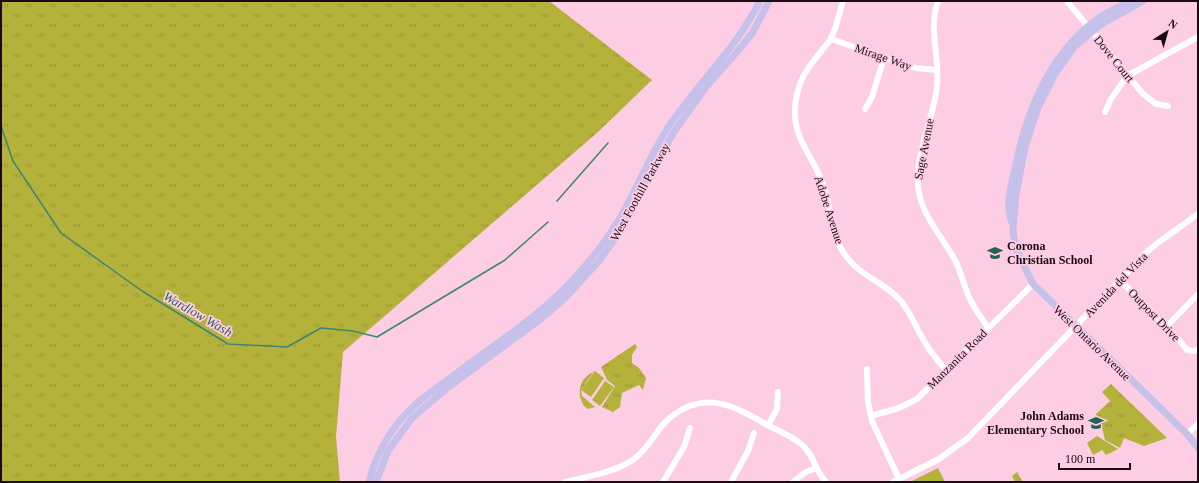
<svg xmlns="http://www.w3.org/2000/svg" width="1199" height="483" font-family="Georgia,serif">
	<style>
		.grass { fill: url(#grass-tufts) }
		.green { fill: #b5b23c }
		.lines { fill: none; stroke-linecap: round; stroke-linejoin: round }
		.stream { stroke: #3c876f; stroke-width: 1.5 }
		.minor { stroke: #fff; stroke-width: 6 }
		.major { stroke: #c5c1eb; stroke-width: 7 }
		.labels { text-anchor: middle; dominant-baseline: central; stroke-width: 3.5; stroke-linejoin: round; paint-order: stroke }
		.street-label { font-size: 12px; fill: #1a0a12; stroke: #fdcde4 }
		.poi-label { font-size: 12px; font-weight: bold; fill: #1a0a12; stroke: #fdcde4; text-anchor: start }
		.water-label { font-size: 13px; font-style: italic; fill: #296550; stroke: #fdcde4 }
	</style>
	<defs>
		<pattern id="grass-tufts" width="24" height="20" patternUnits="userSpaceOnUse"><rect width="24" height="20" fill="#b5b23c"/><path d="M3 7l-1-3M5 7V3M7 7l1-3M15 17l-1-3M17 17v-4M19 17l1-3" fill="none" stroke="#9b9834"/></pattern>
	</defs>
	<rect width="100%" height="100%" fill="#fdcde4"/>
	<g class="grass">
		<path d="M 1,1 L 549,1 L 652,80 L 598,132 L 343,352 L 336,437 L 340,482 L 1,482 Z"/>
		<path d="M 635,344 L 637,347 L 632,355 L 632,363 L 639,368 L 646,378 L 643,390 L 639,385 L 622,393 L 620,407 L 613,412 L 602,407 L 615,386 L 607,380 L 601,367 Z"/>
		<path d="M 594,371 L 581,390 L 582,396 L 595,407 L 588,409 C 578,403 577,385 586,377 C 588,375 591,373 594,371 Z"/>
		<path d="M 1111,384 L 1167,438 L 1144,446 L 1124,438 L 1120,448 L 1105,440 L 1103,431 L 1096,414 L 1110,401 L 1102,392 Z"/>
	</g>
	<g class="green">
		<path d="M 595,371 L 604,378 L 591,397 L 581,390 Z"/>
		<path d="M 605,381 L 614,387 L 600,406 L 592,400 Z"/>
		<path d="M 1097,436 L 1118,449 L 1106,455 L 1102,450 L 1093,455 L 1087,443 Z"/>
		<path d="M 938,468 L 945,482 L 910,482 Z"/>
		<path d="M 1017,472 L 1023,482 L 1015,482 L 1012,476 Z"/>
	</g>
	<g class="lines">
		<g class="stream">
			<path d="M 1,126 L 13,161 L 61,233 L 142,291 L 228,344 L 287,347 L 321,328 L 353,331 L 377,337 L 505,260 L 548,222"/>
			<path d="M 557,201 L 608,143"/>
		</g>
		<g class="minor">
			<path d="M 843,1 C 839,13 837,27 831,38 C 829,43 823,48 820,53 C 809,66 801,77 797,94 C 787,139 815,154 825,190 C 832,212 831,237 846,256 C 860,276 884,282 900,300 C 910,311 915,326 923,339 C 929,350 937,360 946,370"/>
			<path d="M 938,1 C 928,29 940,57 937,86 C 934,115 920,142 918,172 C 914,209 940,232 956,262 C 961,273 964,285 969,297 C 973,307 982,318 988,328"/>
			<path d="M 1067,1 L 1143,94 L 1156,104 L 1168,106"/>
			<path d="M 831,39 L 916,68 L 937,70"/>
			<path d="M 865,109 L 872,97 L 884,58"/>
			<path d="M 1105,112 L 1111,99 L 1127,76 L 1198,37"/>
			<path d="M 1120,280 L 1180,341 L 1187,350 L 1193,351 L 1198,350"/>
			<path d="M 1166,327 L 1198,294"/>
			<path d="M 867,369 L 868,402 L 872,421 L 899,479"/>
			<path d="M 871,416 L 899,408 L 917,399 L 1033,284"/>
			<path d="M 768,425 L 777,409 L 778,392"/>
			<path d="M 1187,434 L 1198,424"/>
			<path d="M 565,482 C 586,477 616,472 634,459 C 650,448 657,427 672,416 C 705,390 736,406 767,425 C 779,431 791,436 801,444 C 814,454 815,471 826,482"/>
			<path d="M 663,482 L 684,447 L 690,428"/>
			<path d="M 731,482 L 748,451 L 754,433"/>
			<path d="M 793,482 L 804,473 L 816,468"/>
			<path d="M 893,482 L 939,459 L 968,438 L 1148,251 L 1159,242 L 1198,214"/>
		</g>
		<g class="major">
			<path d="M 1143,1 L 1100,25 L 1074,47 L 1055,74 L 1038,108 L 1025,147 L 1016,195 L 1013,231 L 1016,249 L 1033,284 L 1187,434 L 1198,448"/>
			<path d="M 1012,222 C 1005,206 1011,186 1015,169 C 1026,112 1048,56 1096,20 C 1106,12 1119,7 1131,1"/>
			<path d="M 369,482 C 375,458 386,437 402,418 C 417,401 435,389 453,376 C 491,347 534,320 567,286 C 591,261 612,235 627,205 C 641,179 652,153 667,129 C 696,85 736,49 760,1"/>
			<path d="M 376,482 L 388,451 L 412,418 L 446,389 L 542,318 L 566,297 L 599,261 L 625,224 L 661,154 L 676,129 L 706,87 L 743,45 L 753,32 L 769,1"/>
		</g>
	</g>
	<defs>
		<g id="school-bare" transform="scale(1.2)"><path d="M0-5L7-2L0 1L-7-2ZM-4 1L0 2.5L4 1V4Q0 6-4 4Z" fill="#25634e" stroke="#fdcde4" stroke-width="2.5" paint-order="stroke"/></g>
	</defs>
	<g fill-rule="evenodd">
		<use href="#school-bare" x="995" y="253"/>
		<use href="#school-bare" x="1096" y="423"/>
	</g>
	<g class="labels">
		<g class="street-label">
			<text transform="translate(883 57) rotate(19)">Mirage Way</text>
			<text transform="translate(1114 59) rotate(51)">Dove Court</text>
			<text transform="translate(924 149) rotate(-79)">Sage Avenue</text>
			<text transform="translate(640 192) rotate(-61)">West Foothill Parkway</text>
			<text transform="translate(829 210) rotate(72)">Adobe Avenue</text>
			<text transform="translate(1116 285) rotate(-46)">Avenida del Vista</text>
			<text transform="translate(1154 315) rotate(46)">Outpost Drive</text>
			<text transform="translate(1092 343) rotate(44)">West Ontario Avenue</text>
			<text transform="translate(957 359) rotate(-45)">Manzanita Road</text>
		</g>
		<g class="poi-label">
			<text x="1007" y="246">Corona<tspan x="1007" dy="14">Christian School</tspan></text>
			<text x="1084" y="416" text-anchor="end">John Adams<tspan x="1084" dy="14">Elementary School</tspan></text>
		</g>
		<g class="water-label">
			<text transform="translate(198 314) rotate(30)">Wardlow Wash</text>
		</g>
	</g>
	<rect width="1199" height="483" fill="none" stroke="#1a0a12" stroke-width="4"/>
	<g transform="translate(1167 32) rotate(37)" stroke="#fdcde4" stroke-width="3" paint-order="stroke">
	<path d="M0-3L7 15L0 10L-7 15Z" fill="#1a0a12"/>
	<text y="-6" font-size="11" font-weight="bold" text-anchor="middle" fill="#1a0a12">N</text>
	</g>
	<path d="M1059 463v6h71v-6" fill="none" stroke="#1a0a12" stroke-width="2"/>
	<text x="1065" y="463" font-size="12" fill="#1a0a12" stroke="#fdcde4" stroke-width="3" paint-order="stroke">100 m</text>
</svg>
